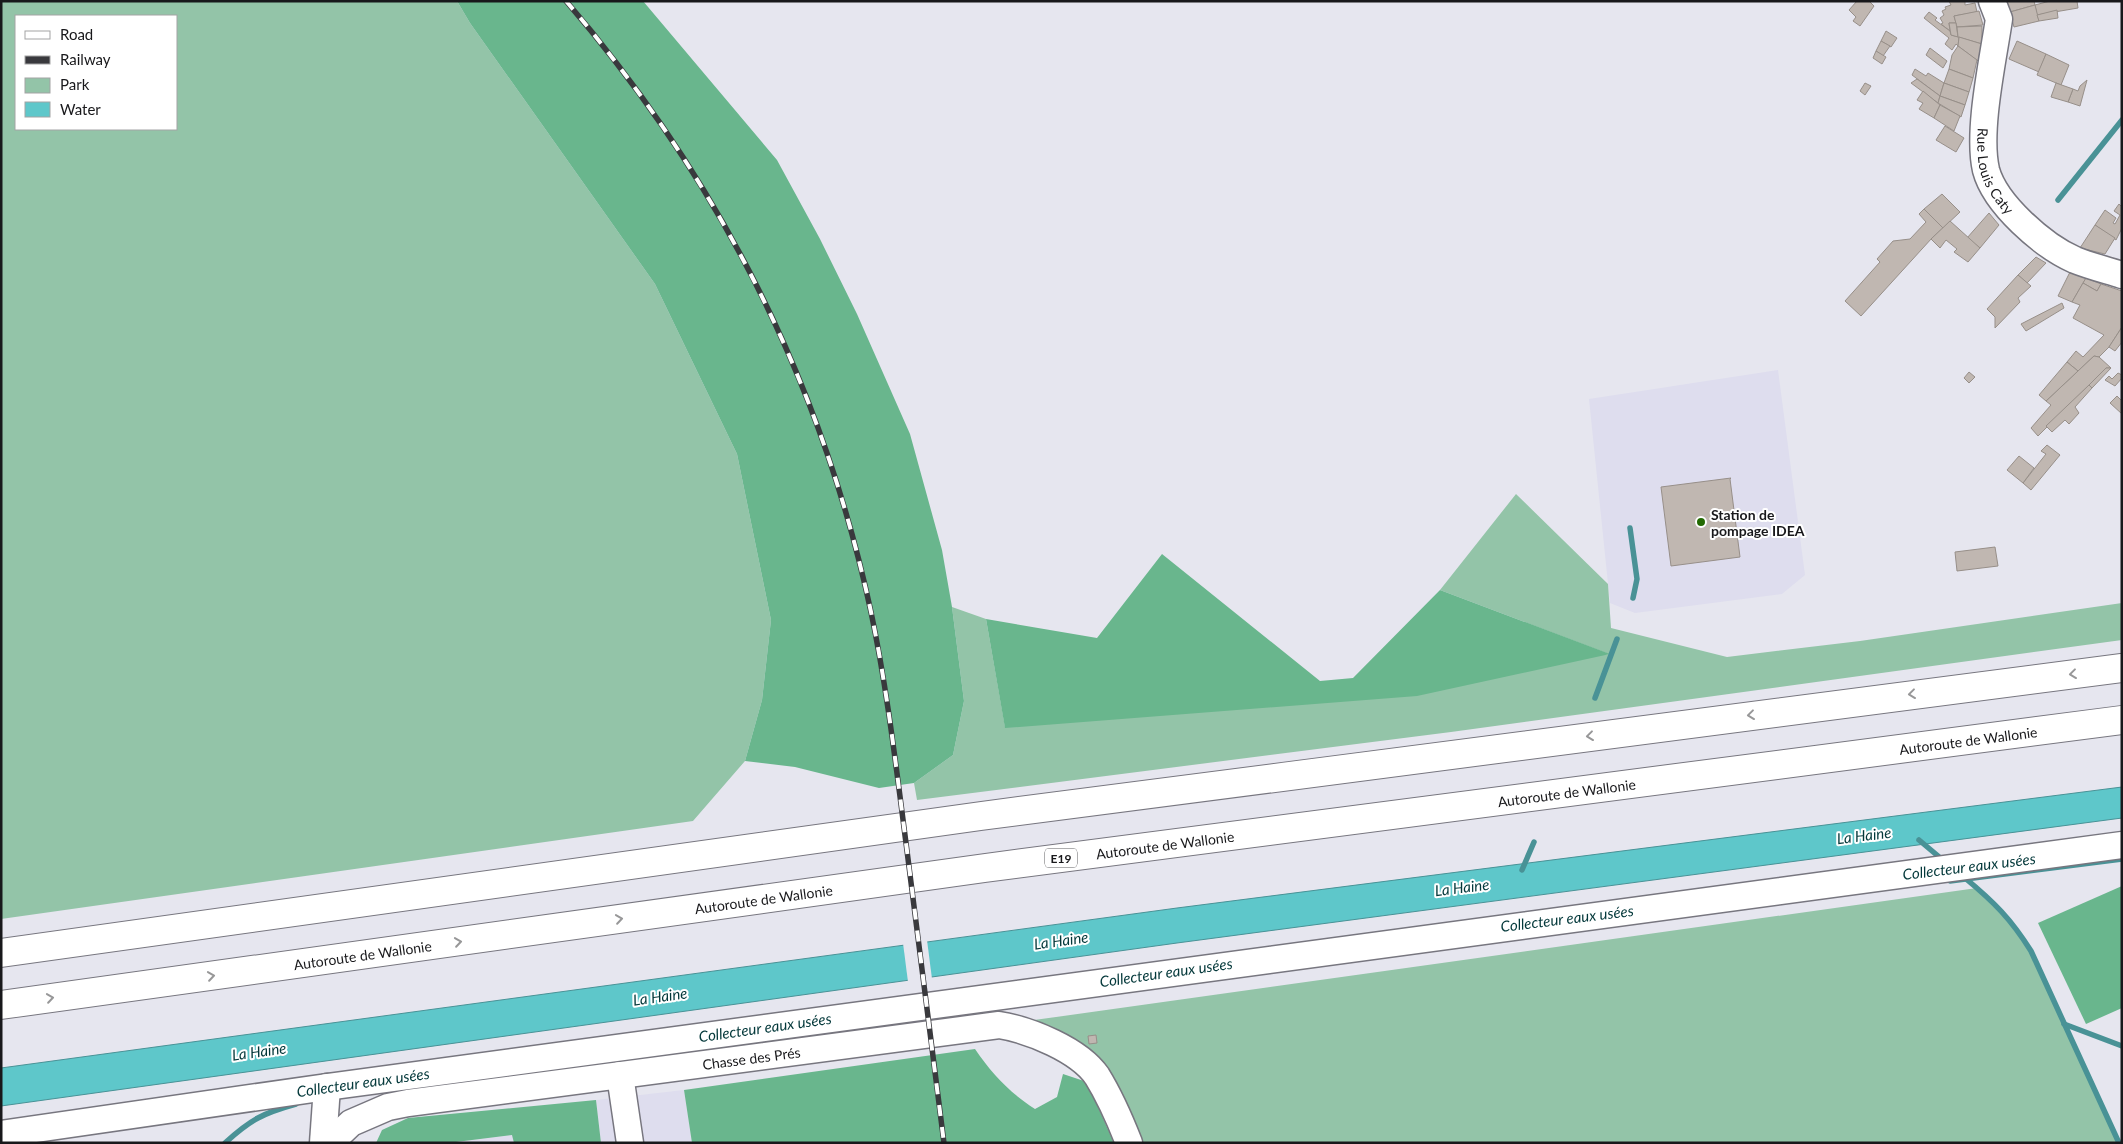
<svg xmlns="http://www.w3.org/2000/svg" width="2123" height="1144" font-family="Lato,sans-serif">
	<style>
		.built { fill: #deddee }
		.green { fill: #93c4a8; fill-rule: evenodd }
		.forest { fill: #69b68d }
		.water { fill: #5ec7ca; stroke: #499296 }
		.pier { fill: #e6e6ef }
		.lines { fill: none; stroke-linecap: round; stroke-linejoin: round }
		.stream { stroke: #499296; stroke-width: 5.5 }
		.building { fill: #c0b7b1; stroke: #978f89 }
		.minor-casing { stroke: #77767f; stroke-width: 29 }
		.highway-casing { stroke: #77767f; stroke-width: 30 }
		.minor { stroke: #fff; stroke-width: 26 }
		.highway { stroke: #fff; stroke-width: 28 }
		.rail-casing { stroke: #39393d; stroke-width: 5.5 }
		.rail { stroke: #fff; stroke-width: 4; stroke-dasharray: 11; stroke-linecap: butt }
		.oneway { stroke: #979798 }
		.poi-dot { fill: #226902; stroke: #fff; stroke-width: 2 }
		.labels { text-anchor: middle; dominant-baseline: central; stroke-width: 4; stroke-linejoin: round; paint-order: stroke }
		.shield { fill: #fff; stroke: #5d5d5f; stroke-width: 1 }
		.shield-label { font-size: 12px; font-weight: bold; fill: #18181b }
		.street-label { font-size: 14px; fill: #18181b; stroke: #fff }
		.poi-label { font-size: 14px; font-weight: bold; fill: #18181b; stroke: #fff; text-anchor: start }
		.water-label { font-size: 15px; font-style: italic; fill: #03383a; stroke: #fff }
	</style>
	<rect width="100%" height="100%" fill="#e6e6ef"/>
	<g class="built">
		<path d="M 1778,370 L 1805,575 L 1782,594 L 1635,613 L 1610,603 L 1589,399 Z"/>
		<path d="M 684,1090 L 692,1143 L 601,1143 L 596,1100 Z"/>
		<path d="M 513,1135 L 514,1143 L 448,1143 Z"/>
	</g>
	<g class="green">
		<path d="M 1,1 L 457,1 L 470,23 L 655,284 L 737,454 L 771,620 L 762,700 L 745,761 L 693,821 L 1,919 ZM 16,16 L 176,16 L 176,129 L 16,129 Z"/>
		<path d="M 1516,494 L 1608,584 L 1611,628 L 1727,657 L 1860,641 L 2122,603 L 2122,640 L 1451,732 L 917,800 L 914,783 L 953,755 L 964,701 L 952,607 L 986,619 L 1005,727 L 1609,654 L 1440,590 Z"/>
		<path d="M 1977,888 C 2000,906 2016,927 2031,951 L 2119,1143 L 1129,1143 L 1096,1075 L 999,1025 Z"/>
	</g>
	<g class="forest">
		<path d="M 457,1 L 643,1 L 777,160 L 820,239 L 857,314 L 910,434 L 942,550 L 952,607 L 964,701 L 953,755 L 914,783 L 879,788 L 795,767 L 745,761 L 762,700 L 771,620 L 737,454 L 655,284 L 470,23 Z"/>
		<path d="M 1162,554 L 1320,681 L 1353,678 L 1440,590 L 1610,654 L 1417,696 L 1005,728 L 986,619 L 1097,638 Z"/>
		<path d="M 2122,886 L 2122,1008 L 2086,1024 L 2038,923 Z"/>
		<path d="M 975,1049 C 992,1074 1010,1093 1035,1109 L 1057,1097 L 1063,1074 L 1087,1082 L 1114,1143 L 692,1143 L 684,1090 Z"/>
		<path d="M 596,1100 L 601,1143 L 514,1143 L 512,1135 L 448,1143 L 376,1143 L 382,1130 L 408,1118 Z"/>
	</g>
	<path class="water" d="M 2122,787 L 2122,818 L 1177,943 L 1,1106 L 1,1068 L 1177,908 Z"/>
	<path class="pier" d="M 927,940 L 932,979 L 908,982 L 903,943 Z"/>
	<g class="lines">
		<g class="stream">
			<path d="M 2058,200 L 2122,120"/>
			<path d="M 1630,528 L 1637,579 L 1633,598"/>
			<path d="M 1595,698 L 1617,639"/>
			<path d="M 1919,840 L 1944,861"/>
			<path d="M 1522,870 L 1534,842"/>
			<path d="M 1965,878 C 1994,902 2011,919 2031,951 L 2119,1143"/>
			<path d="M 1950,881 L 2122,859"/>
			<path d="M 2064,1024 L 2122,1046"/>
			<path d="M 225,1143 C 250,1120 263,1113 296,1104"/>
		</g>
	</g>
	<g class="building">
		<path d="M 1857,1 L 1869,1 L 1874,6 L 1860,26 L 1853,21 L 1856,17 L 1849,10 Z"/>
		<path d="M 1949,1 L 1965,1 L 1965,5 L 1975,3 L 1977,12 L 1954,16 L 1956,23 L 1949,23 L 1950,31 L 1941,24 L 1943,23 L 1940,18 L 1944,15 L 1942,11 L 1946,9 L 1945,7 L 1951,5 Z"/>
		<path d="M 2007,1 L 2034,1 L 2035,5 L 2010,12 Z"/>
		<path d="M 2050,1 L 2077,1 L 2078,8 L 2037,15 L 2035,5 Z"/>
		<path d="M 2035,5 L 2039,21 L 2014,27 L 2010,12 Z"/>
		<path d="M 2057,10 L 2058,18 L 2039,21 L 2037,15 Z"/>
		<path d="M 1979,11 L 1983,25 L 1957,27 L 1954,16 Z"/>
		<path d="M 1929,12 L 1937,18 L 1935,20 L 1950,31 L 1951,35 L 1959,37 L 1958,46 L 1956,44 L 1952,50 L 1945,44 L 1949,38 L 1924,18 Z"/>
		<path d="M 1949,23 L 1956,23 L 1958,37 L 1951,35 Z"/>
		<path d="M 1982,26 L 1982,44 L 1958,37 L 1957,27 Z"/>
		<path d="M 1886,31 L 1897,38 L 1891,47 L 1881,41 Z"/>
		<path d="M 1959,37 L 1982,44 L 1978,61 L 1958,46 Z"/>
		<path d="M 1881,41 L 1890,46 L 1883,56 L 1876,51 Z"/>
		<path d="M 2017,41 L 2046,54 L 2039,72 L 2009,59 Z"/>
		<path d="M 1958,46 L 1977,60 L 1973,78 L 1949,69 L 1952,55 Z"/>
		<path d="M 1930,48 L 1947,61 L 1943,68 L 1926,55 Z"/>
		<path d="M 1876,51 L 1886,57 L 1882,64 L 1873,58 Z"/>
		<path d="M 2046,54 L 2069,65 L 2061,85 L 2037,75 Z"/>
		<path d="M 1915,69 L 1926,76 L 1928,73 L 1944,83 L 1940,96 L 1912,75 Z"/>
		<path d="M 1949,69 L 1973,78 L 1969,92 L 1944,83 Z"/>
		<path d="M 1917,79 L 1940,96 L 1938,103 L 1911,83 Z"/>
		<path d="M 2087,80 L 2080,106 L 2068,102 L 2073,89 L 2078,91 L 2080,86 Z"/>
		<path d="M 1865,83 L 1871,86 L 1865,95 L 1860,91 Z"/>
		<path d="M 1944,83 L 1969,92 L 1965,105 L 1940,96 Z"/>
		<path d="M 2056,83 L 2073,89 L 2068,102 L 2051,97 Z"/>
		<path d="M 1923,91 L 1940,105 L 1934,118 L 1919,109 L 1923,103 L 1917,100 Z"/>
		<path d="M 1940,96 L 1965,105 L 1961,117 L 1938,103 Z"/>
		<path d="M 1940,105 L 1960,116 L 1954,131 L 1934,118 Z"/>
		<path d="M 1945,126 L 1964,138 L 1956,152 L 1936,140 Z"/>
		<path d="M 1942,194 L 1960,212 L 1943,228 L 1924,209 Z"/>
		<path d="M 2119,204 L 2122,207 L 2122,228 L 2116,240 L 2095,225 L 2105,210 L 2116,218 L 2113,223 L 2115,224 L 2120,215 L 2114,211 Z"/>
		<path d="M 1924,209 L 1943,228 L 1932,238 L 1861,316 L 1845,301 L 1880,262 L 1877,259 L 1893,241 L 1910,239 L 1926,222 L 1919,214 Z"/>
		<path d="M 1989,213 L 1999,225 L 1980,248 L 1967,238 Z"/>
		<path d="M 1950,221 L 1980,248 L 1968,262 L 1954,252 L 1957,249 L 1946,240 L 1940,248 L 1931,239 Z"/>
		<path d="M 2095,225 L 2115,238 L 2105,254 L 2080,248 Z"/>
		<path d="M 2036,257 L 2046,263 L 2027,283 L 2018,275 Z"/>
		<path d="M 2070,272 L 2086,278 L 2072,302 L 2058,296 Z"/>
		<path d="M 2018,275 L 2031,286 L 2018,298 L 2020,302 L 1995,328 L 1995,317 L 1987,309 Z"/>
		<path d="M 2086,278 L 2101,284 L 2097,291 L 2083,283 Z"/>
		<path d="M 2083,283 L 2097,291 L 2101,284 L 2122,291 L 2122,327 L 2109,347 L 2099,357 L 2094,356 L 2078,371 L 2067,362 L 2076,351 L 2083,357 L 2104,335 L 2073,318 L 2080,305 L 2072,302 Z"/>
		<path d="M 2062,303 L 2064,308 L 2026,331 L 2021,324 Z"/>
		<path d="M 2122,327 L 2122,342 L 2115,351 L 2109,347 Z"/>
		<path d="M 2094,356 L 2099,357 L 2111,368 L 2106,368 L 2038,436 L 2031,428 L 2051,405 L 2046,401 Z"/>
		<path d="M 2067,362 L 2078,371 L 2046,401 L 2039,395 Z"/>
		<path d="M 2106,368 L 2111,368 L 2092,388 L 2089,385 Z"/>
		<path d="M 1969,372 L 1975,377 L 1969,383 L 1964,378 Z"/>
		<path d="M 2118,373 L 2122,375 L 2122,378 L 2115,386 L 2105,380 L 2109,376 L 2112,379 Z"/>
		<path d="M 2089,385 L 2092,388 L 2075,407 L 2079,413 L 2069,424 L 2065,420 L 2052,432 L 2046,426 Z"/>
		<path d="M 2117,396 L 2122,401 L 2122,414 L 2110,403 Z"/>
		<path d="M 2047,445 L 2060,455 L 2031,490 L 2023,483 L 2046,454 L 2041,451 Z"/>
		<path d="M 2019,456 L 2034,468 L 2023,483 L 2007,470 Z"/>
		<path d="M 1731,478 L 1730,479 L 1740,557 L 1671,566 L 1661,487 Z"/>
		<path d="M 1995,547 L 1998,566 L 1957,571 L 1955,552 Z"/>
		<path d="M 1096,1035 L 1097,1043 L 1089,1044 L 1088,1036 Z"/>
	</g>
	<g class="lines">
		<g class="minor-casing">
			<g id="minor">
				<path id="s1" d="M 1992,1 L 1999,19 C 1993,60 1977,131 1986,170 C 1995,204 2043,246 2075,260 C 2090,266 2106,270 2122,275"/>
				<path d="M 620,1075 L 630,1143"/>
				<path d="M 1,1134 L 327,1087 L 2122,845"/>
				<path d="M 323,1143 L 327,1087"/>
				<path id="s2" d="M 330,1143 L 351,1123 L 388,1107 L 408,1103 L 999,1025 C 1030,1030 1079,1050 1097,1076 C 1110,1097 1120,1120 1129,1143"/>
			</g>
		</g>
		<g class="highway-casing">
			<g id="highway">
				<path d="M 1,953 L 981,816 L 2122,668"/>
				<path id="s3" d="M 1,1005 L 985,868 L 2122,720"/>
			</g>
		</g>
		<use href="#minor" class="minor"/>
		<use href="#highway" class="highway"/>
		<g class="rail-casing">
			<path id="rail" d="M 566,1 C 718,178 822,383 871,612 C 887,688 896,766 906,843 C 919,943 931,1043 944,1143"/>
		</g>
		<use href="#rail" class="rail"/>
	</g>
	<defs><path id="oneway-chevron" d="M-2-3.5L2.5 0L-2 3.5" fill="none" stroke-width="1.6" stroke-linecap="round" stroke-linejoin="round" transform="scale(1.25)"/></defs>
	<g class="oneway">
		<use href="#oneway-chevron" transform="translate(2073 674) rotate(173)"/>
		<use href="#oneway-chevron" transform="translate(1912 694) rotate(173)"/>
		<use href="#oneway-chevron" transform="translate(1751 715) rotate(173)"/>
		<use href="#oneway-chevron" transform="translate(1590 736) rotate(173)"/>
		<use href="#oneway-chevron" transform="translate(619 919) rotate(-8)"/>
		<use href="#oneway-chevron" transform="translate(458 942) rotate(-8)"/>
		<use href="#oneway-chevron" transform="translate(211 976) rotate(-8)"/>
		<use href="#oneway-chevron" transform="translate(50 998) rotate(-8)"/>
	</g>
	<circle class="poi-dot" cx="1701" cy="522" r="5"/>
	<g class="labels">
		<rect class="shield" x="1045" y="848.5" width="32" height="19" rx="4"/>
		<g class="shield-label">
			<text x="1061" y="858">E19</text>
		</g>
		<g class="street-label">
			<text stroke="none"><textPath href="#s1" startOffset="175">Rue Louis Caty</textPath></text>
			<text stroke="none"><textPath href="#s3" startOffset="1985">Autoroute de Wallonie</textPath></text>
			<text stroke="none"><textPath href="#s3" startOffset="1580">Autoroute de Wallonie</textPath></text>
			<text stroke="none"><textPath href="#s3" startOffset="1175">Autoroute de Wallonie</textPath></text>
			<text stroke="none"><textPath href="#s3" startOffset="770">Autoroute de Wallonie</textPath></text>
			<text stroke="none"><textPath href="#s3" startOffset="365">Autoroute de Wallonie</textPath></text>
			<text stroke="none"><textPath href="#s2" startOffset="436">Chasse des Prés</textPath></text>
		</g>
		<g class="poi-label">
			<text x="1711" y="514">Station de<tspan x="1711" dy="16">pompage IDEA</tspan></text>
		</g>
		<g class="water-label">
			<text transform="translate(1864 835) rotate(-7)">La Haine</text>
			<text transform="translate(1969 866) rotate(-7)">Collecteur eaux usées</text>
			<text transform="translate(1462 887) rotate(-7)">La Haine</text>
			<text transform="translate(1567 918) rotate(-7)">Collecteur eaux usées</text>
			<text transform="translate(1061 940) rotate(-8)">La Haine</text>
			<text transform="translate(1166 972) rotate(-8)">Collecteur eaux usées</text>
			<text transform="translate(660 996) rotate(-8)">La Haine</text>
			<text transform="translate(765 1027) rotate(-8)">Collecteur eaux usées</text>
			<text transform="translate(259 1051) rotate(-8)">La Haine</text>
			<text transform="translate(363 1082) rotate(-8)">Collecteur eaux usées</text>
		</g>
	</g>
	<rect width="2123" height="1144" fill="none" stroke="#18181b" stroke-width="5"/>
	<rect x="15" y="15" width="162" height="115" fill="#ffffff" stroke="#a3a3a4"/>
	<rect x="25" y="31" width="25" height="8" fill="#ffffff" stroke="#a3a3a4"/>
	<text x="60" y="40" font-size="15" fill="#18181b">Road</text>
	<rect x="25" y="56" width="25" height="8" fill="#39393d" stroke="#a3a3a4"/>
	<text x="60" y="65" font-size="15" fill="#18181b">Railway</text>
	<rect x="25" y="78" width="25" height="15" fill="#93c4a8" stroke="#a3a3a4"/>
	<text x="60" y="90" font-size="15" fill="#18181b">Park</text>
	<rect x="25" y="102" width="25" height="15" fill="#5ec7ca" stroke="#a3a3a4"/>
	<text x="60" y="115" font-size="15" fill="#18181b">Water</text>
</svg>
